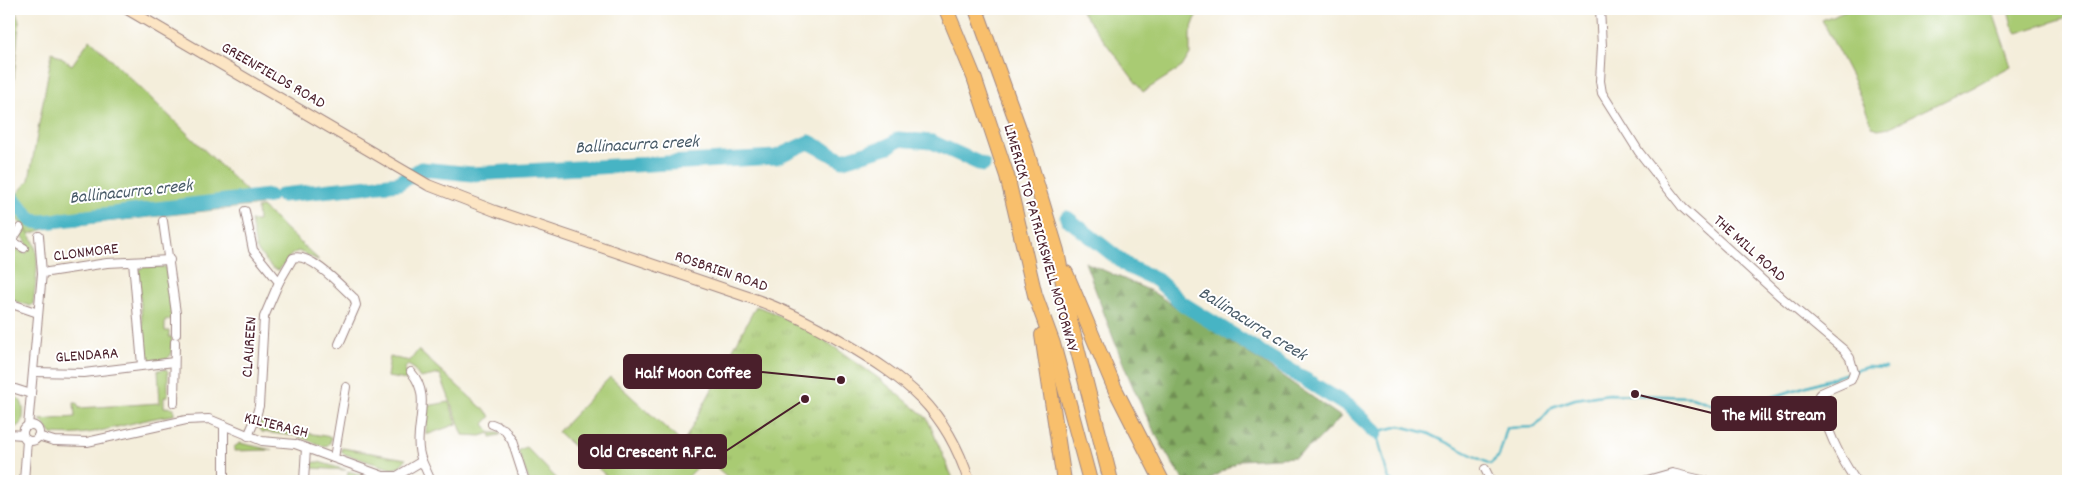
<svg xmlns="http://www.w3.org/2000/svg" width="2077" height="490" font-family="Dekko,sans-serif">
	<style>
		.grass { fill: #a9cb73; stroke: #7a754f }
		.forest { fill: url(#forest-firs); stroke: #686748 }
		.park { fill: url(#park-tufts); stroke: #7a754f }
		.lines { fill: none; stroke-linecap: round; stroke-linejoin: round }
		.stream { stroke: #47b4c4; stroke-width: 2.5 }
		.river { stroke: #47b4c4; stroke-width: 15 }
		.street-casing { stroke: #9f8683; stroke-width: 10 }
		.secondary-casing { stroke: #9f8683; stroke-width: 12 }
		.highway-casing { stroke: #9f8683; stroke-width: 16 }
		.street { stroke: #fff; stroke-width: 8 }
		.secondary { stroke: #fce5c4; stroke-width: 10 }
		.highway { stroke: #f8bf6c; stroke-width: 14 }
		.labels { text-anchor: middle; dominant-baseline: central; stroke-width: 4; stroke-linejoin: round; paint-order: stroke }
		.street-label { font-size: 16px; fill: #4a1f2b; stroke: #fff }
		.water-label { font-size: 18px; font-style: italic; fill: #495b68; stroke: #fff }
		.leader { fill: none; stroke: #4a1f2b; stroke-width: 2 }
		.callout-dot { fill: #4a1f2b; stroke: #fff; stroke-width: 2 }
		.callout { fill: #4a1f2b; stroke: #4a1f2b; stroke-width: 2 }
		.callout-label { font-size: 18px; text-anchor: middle; font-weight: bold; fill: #fff }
	</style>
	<defs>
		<pattern id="forest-firs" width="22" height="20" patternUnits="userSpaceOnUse" patternTransform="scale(1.25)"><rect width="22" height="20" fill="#86af65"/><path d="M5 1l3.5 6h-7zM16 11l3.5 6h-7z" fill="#708e53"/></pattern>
		<pattern id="park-tufts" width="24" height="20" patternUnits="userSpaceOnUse" patternTransform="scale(1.25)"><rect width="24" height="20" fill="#a9cb73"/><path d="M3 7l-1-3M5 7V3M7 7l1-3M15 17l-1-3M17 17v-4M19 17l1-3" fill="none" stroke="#93ae64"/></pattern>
	</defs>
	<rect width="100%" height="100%" fill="#fff"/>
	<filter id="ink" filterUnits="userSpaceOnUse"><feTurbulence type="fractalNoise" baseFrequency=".02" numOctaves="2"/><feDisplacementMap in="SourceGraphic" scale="10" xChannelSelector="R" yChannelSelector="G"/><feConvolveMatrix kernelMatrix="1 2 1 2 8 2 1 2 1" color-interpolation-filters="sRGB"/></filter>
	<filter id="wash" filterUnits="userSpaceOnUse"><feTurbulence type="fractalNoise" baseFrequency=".0096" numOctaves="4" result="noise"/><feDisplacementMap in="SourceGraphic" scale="20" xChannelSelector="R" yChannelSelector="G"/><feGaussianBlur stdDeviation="1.12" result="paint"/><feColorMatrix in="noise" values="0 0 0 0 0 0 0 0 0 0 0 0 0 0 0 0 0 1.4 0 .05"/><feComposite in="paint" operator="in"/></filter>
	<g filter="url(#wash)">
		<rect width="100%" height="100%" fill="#f4eedb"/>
		<g class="grass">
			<path d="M 9,9 L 15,9 L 19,21 L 11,113 L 9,118 Z"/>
			<path d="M 1080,9 L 1199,9 L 1190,33 L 1190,54 L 1182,67 L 1143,92 Z"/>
			<path d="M 1849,9 L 1992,9 L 2011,66 L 1971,88 L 1890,127 L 1878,129 L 1873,127 L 1854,82 L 1822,20 Z"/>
			<path d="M 2008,9 L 2068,9 L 2068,17 L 2017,33 L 2012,26 Z"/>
			<path d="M 90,39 L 261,205 L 48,228 L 30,234 L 9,210 L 9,204 L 29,180 L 52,52 L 72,65 Z"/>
			<path d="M 262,207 L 318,259 L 318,260 L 298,251 L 291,255 L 279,270 L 272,268 L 256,249 L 251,221 L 258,221 L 257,208 Z"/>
			<path d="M 23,227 C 27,231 31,235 33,240 C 41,256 35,287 33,304 L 30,306 L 9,299 L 9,251 L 14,248 L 26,254 C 29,244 27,241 20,234 Z"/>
			<path d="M 144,266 L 166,267 L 173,314 L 173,319 L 165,321 L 165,331 L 169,331 L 169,337 L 172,337 L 171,355 L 167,359 L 148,361 L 145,356 L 138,273 L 139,270 Z"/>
			<path d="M 418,350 L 491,416 L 484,424 L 491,433 L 502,433 L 500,435 L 491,437 L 490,433 L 481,436 L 463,435 L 440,374 L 420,378 L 413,368 L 408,365 L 405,368 L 405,374 L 414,381 L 387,377 L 390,357 L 410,361 Z"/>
			<path d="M 166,369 L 168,372 L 168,396 L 164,397 L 164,407 L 174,408 L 174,415 C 131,420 97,438 52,434 L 40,420 L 75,417 L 74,403 L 77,403 L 79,408 L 160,403 L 158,370 Z"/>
			<path d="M 610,377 L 703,462 L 684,481 L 612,481 L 558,432 Z"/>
			<path d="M 9,394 C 12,396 17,397 20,400 C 24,404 25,420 20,424 C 18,427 13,428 9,429 Z"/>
			<path d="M 449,402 L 457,424 L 426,435 L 427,406 Z"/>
			<path d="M 261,421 L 272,423 L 271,427 L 331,437 L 330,443 L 325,447 L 298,436 L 262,432 L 259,429 Z"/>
			<path d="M 240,443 L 272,450 L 234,451 L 234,447 Z"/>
			<path d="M 526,447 L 559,481 L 529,481 L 518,451 Z"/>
			<path d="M 342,448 L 406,459 L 399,467 L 392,469 L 344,454 L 341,450 Z"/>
			<path d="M 316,462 L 319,462 L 346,470 L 311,468 L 312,463 Z"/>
			<path d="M 348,471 L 379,480 L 347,479 Z"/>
		</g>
		<path class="forest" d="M 1085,262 L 1151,291 L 1262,362 L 1341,417 L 1315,443 L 1295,457 L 1240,460 L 1207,481 L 1184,481 C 1138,415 1113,336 1085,262 Z"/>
		<path class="park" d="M 756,306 L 770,311 L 817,335 L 881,380 L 927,418 L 954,481 L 732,481 L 685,440 Z"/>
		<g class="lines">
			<path class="stream" d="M 1392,481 L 1389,480 L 1376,432 L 1400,426 L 1427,433 L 1490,464 L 1499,456 L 1507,428 L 1535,427 L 1552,407 L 1575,399 L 1609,394 L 1692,397 L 1711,404 L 1740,398 L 1763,400 L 1867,367 L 1886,368"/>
			<g class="river">
				<path d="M 9,194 L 32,221 L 43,222 L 269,196"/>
				<path d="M 282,195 L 399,183 L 421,169 L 472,174 L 776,157 L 809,142 L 843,160 L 889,146 L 898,139 L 932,142 L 983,165"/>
				<path d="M 1067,218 L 1129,267 L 1157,280 L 1183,304 L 1351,408 L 1376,432"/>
			</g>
		</g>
	</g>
	<g filter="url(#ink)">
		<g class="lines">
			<g class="street-casing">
				<g id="street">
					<path d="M 1600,9 L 1602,46 L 1600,81 L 1602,93 L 1639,152 L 1683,208 L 1781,297 L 1844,350 L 1850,358 L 1854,372 L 1851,380 L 1821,393 L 1819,395 C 1825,428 1838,454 1856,481"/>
					<path d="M 245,211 L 253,250 L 279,282 L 264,317 L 259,406 L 255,420 L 248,436"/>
					<path d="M 163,221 L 176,313 L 176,334"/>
					<path d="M 11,241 L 24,248"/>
					<path d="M 9,245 L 20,228"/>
					<path d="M 133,262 L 142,365"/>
					<path d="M 42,273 L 107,263 L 170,260"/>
					<path d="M 279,282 L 293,258 C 310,252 342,287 354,298 L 356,305 L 339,344"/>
					<path d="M 9,303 L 38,313"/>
					<path d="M 33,372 L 84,373 L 174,362"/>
					<path d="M 411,372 C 435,399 410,432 422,461"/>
					<path d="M 9,387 L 31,394"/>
					<path d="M 174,403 L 175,342"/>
					<path d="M 492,424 L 504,429 L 512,441 L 525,481"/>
					<circle cx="31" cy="433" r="8"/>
					<path d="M 28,426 L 42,273 L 39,236"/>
					<path d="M 9,434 L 23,435"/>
					<path d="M 38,436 L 54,441 L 87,442 L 186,420 L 209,419 L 262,441 L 295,444 L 383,476 L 397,476 L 422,461 L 431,481"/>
					<path d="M 334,458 L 346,387"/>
					<path d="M 1485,469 L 1491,481"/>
					<path d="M 24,481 L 27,440"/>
					<path d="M 224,481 L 224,425"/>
					<path d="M 304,481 L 306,448"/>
					<path d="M 1644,481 L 1672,473 L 1706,481"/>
				</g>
			</g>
			<g class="secondary-casing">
				<path id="secondary" d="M 127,9 L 428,185 L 495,211 L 754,299 C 786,310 814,325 843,342 C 906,379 946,408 969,481"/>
			</g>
			<g class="highway-casing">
				<g id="highway">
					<path d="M 946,9 L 974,77 L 1007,176 L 1035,295 L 1053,344 L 1090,481"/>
					<path d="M 976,9 L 1025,145 L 1057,251 L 1070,320 L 1111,481"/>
					<path d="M 1066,273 L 1115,389 L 1162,481"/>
					<path d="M 1042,335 L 1064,481"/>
				</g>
			</g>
			<use href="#street" class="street"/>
			<use href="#secondary" class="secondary"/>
			<use href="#highway" class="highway"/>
		</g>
	</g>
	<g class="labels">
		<g class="street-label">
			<text transform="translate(273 76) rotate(30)">GREENFIELDS ROAD</text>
			<text transform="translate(1040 238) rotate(74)">LIMERICK TO PATRICKSWELL MOTORWAY</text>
			<text transform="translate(1749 249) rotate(42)">THE MILL ROAD</text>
			<text transform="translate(86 253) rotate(-7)">CLONMORE</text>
			<text transform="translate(721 272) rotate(19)">ROSBRIEN ROAD</text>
			<text transform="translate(250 347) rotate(-86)">CLAUREEN</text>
			<text transform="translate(87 356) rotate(-4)">GLENDARA</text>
			<text transform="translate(276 426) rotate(14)">KILTERAGH</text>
		</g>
		<g class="water-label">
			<text transform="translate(637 146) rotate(-3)">Ballinacurra creek</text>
			<text transform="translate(131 193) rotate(-6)">Ballinacurra creek</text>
			<text transform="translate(1252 325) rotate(32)">Ballinacurra creek</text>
		</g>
	</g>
	<path class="leader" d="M841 380L761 372M1635 394L1712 413M805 399L726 451"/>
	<g class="callout-dot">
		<circle cx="841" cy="380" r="5"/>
		<circle cx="1635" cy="394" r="5"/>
		<circle cx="805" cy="399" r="5"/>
	</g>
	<g class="callout">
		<rect x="624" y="355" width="137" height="33" rx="5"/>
		<rect x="1712" y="397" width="124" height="33" rx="5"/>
		<rect x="579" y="435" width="147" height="33" rx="5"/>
	</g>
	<g class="callout-label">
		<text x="693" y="378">Half Moon Coffee</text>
		<text x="1774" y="420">The Mill Stream</text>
		<text x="653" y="457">Old Crescent R.F.C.</text>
	</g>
	<rect width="2077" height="490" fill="none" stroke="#fff" stroke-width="30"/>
</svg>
